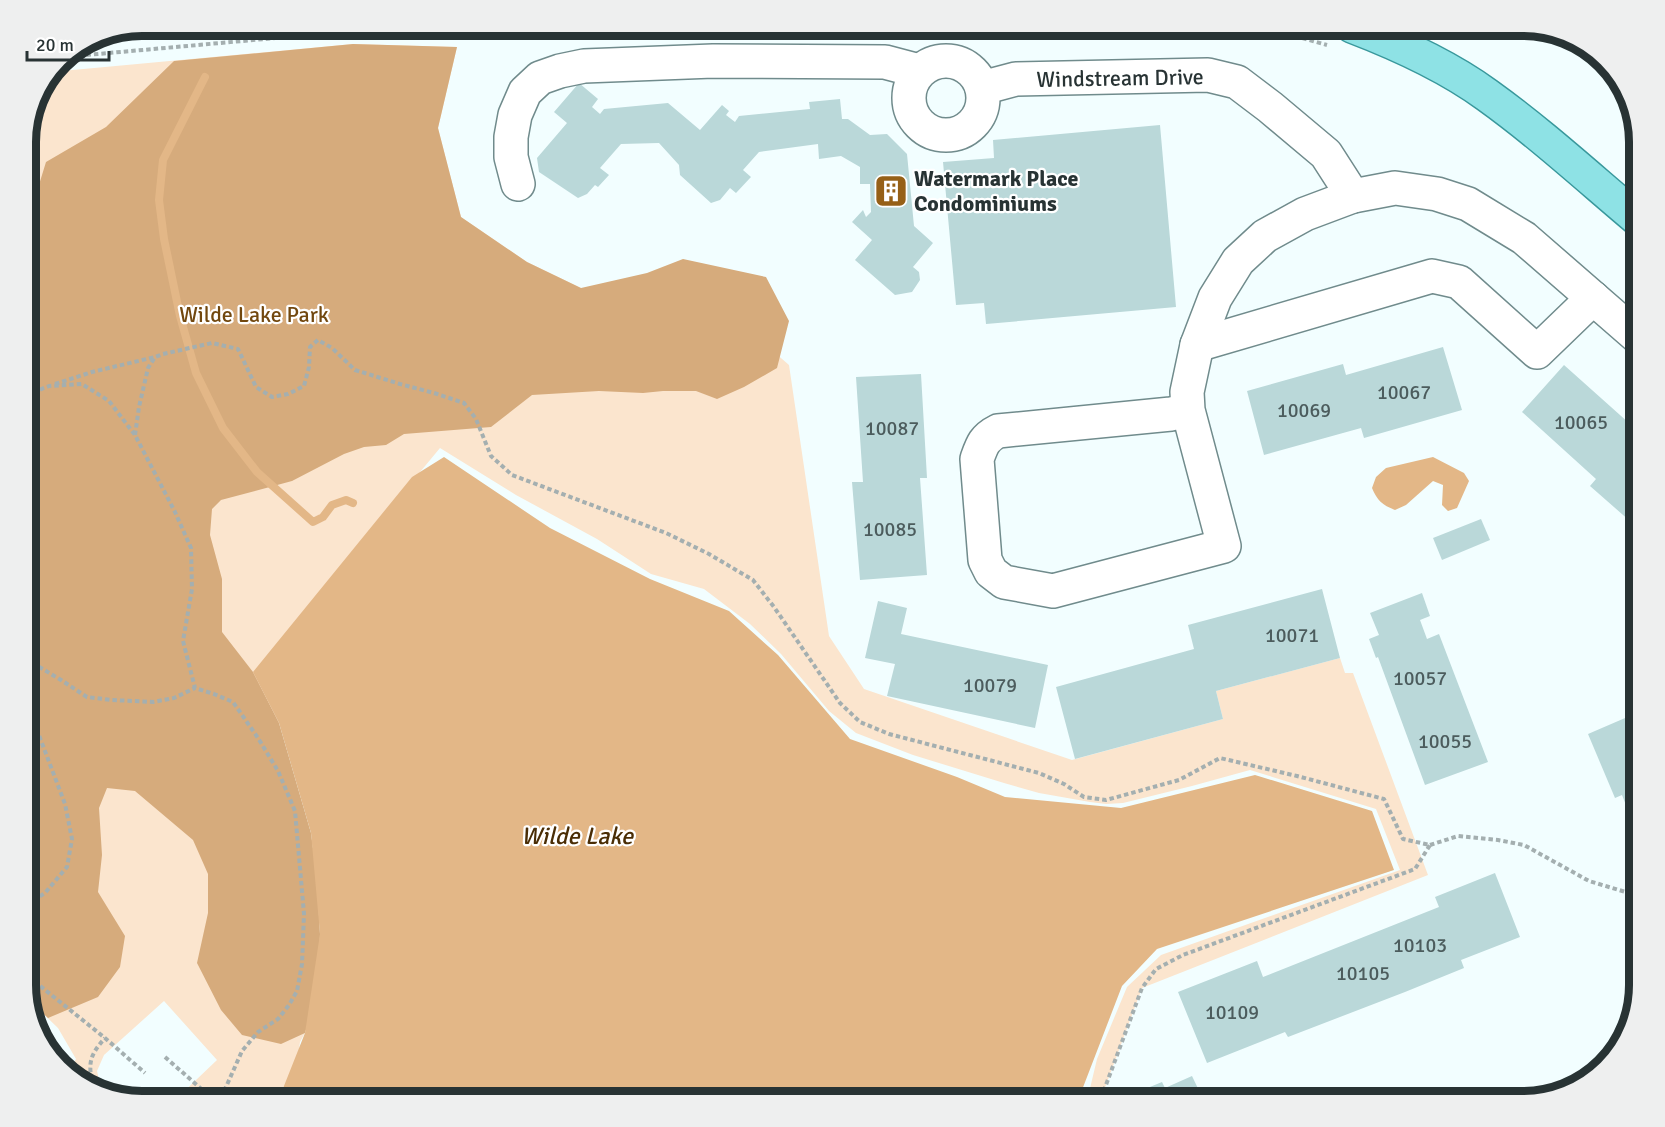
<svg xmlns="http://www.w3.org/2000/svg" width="1665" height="1127" font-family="Signika,sans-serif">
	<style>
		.green { fill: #fbe5ce }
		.forest { fill: #d6ab7c }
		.water { fill: #e3b787 }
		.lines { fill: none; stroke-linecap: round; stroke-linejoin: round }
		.stream { stroke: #e3b787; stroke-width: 8 }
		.building { fill: #bad8d9 }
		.minor-casing { stroke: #708b8c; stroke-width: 36 }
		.major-casing { stroke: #39989c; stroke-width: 36 }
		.path { stroke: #a4afb0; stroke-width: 4; stroke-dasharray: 4.5 3; stroke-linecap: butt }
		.minor { stroke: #fff; stroke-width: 33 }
		.major { stroke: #8ee2e5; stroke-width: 33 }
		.labels { text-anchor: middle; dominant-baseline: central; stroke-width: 4.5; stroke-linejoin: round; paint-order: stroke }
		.number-label { font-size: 20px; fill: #4c5c5d }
		.street-label { font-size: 22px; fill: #283334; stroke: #fff }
		.poi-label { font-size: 22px; font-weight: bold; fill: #283334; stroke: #fff; text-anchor: start }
		.park-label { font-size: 22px; fill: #72480f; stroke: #fff }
		.water-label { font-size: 24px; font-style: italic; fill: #4a2d05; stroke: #fff }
		.rim { fill: none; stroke: #283334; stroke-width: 8 }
	</style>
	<rect width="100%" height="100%" fill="#f2feff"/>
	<path class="green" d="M 353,44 L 457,47 L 438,128 L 461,217 L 527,262 L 581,288 L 742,324 L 789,365 L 829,636 L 864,689 L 1072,760 L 1223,719 L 1216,691 L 1340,658 L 1345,673 L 1353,673 L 1428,875 L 1142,988 L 1100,1101 L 1087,1101 L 1097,1059 L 1127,987 L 1161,955 L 1400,870 L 1376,809 L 1250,770 L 1192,786 L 1123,803 L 1106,804 L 1090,802 L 1039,793 L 1004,783 L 913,755 L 856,733 L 829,711 L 781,654 L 750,624 L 704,589 L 651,574 L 597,539 L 516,495 L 440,448 L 254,672 L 279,723 L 313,1018 L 300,1042 L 297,1063 L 287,1084 L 275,1093 L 274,1101 L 174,1101 L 217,1060 L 164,1001 L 104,1055 L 97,1071 L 101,1088 L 99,1089 L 77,1082 L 68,1072 L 76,1059 L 58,1028 L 27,998 L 26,993 L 26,134 L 34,97 L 51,72 Z"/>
	<path class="forest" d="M 353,44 L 457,47 L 438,128 L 461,217 L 527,262 L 581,288 L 647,273 L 683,259 L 766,277 L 789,321 L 777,368 L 744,387 L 717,399 L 696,391 L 663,391 L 643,393 L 599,391 L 532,395 L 491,427 L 404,434 L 386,445 L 364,447 L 344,454 L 292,481 L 221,500 L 212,509 L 210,535 L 222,579 L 222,632 L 253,672 L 279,723 L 311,833 L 317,880 L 320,934 L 319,984 L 305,1033 L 281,1044 L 242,1035 L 221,1010 L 197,963 L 208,913 L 208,874 L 193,840 L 135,791 L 107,788 L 99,808 L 102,855 L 98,892 L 125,936 L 120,967 L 98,997 L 48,1018 L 27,998 L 26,993 L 26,227 L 46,162 L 106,127 L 174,61 Z"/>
	<g class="water">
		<path d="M 444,457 L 550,528 L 650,579 L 729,611 L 778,655 L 850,739 L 957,777 L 1005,797 L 1121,808 L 1255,775 L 1372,811 L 1394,870 L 1157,949 L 1122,986 L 1082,1090 L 1079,1101 L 278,1101 L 305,1033 L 320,934 L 311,833 L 279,723 L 253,672 L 412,477 Z"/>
		<path d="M 1433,457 L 1464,473 L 1469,481 L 1457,508 L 1448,511 L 1442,505 L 1443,485 L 1433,481 L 1406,505 L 1395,510 C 1382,505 1377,500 1372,488 L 1376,477 L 1386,468 Z"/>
	</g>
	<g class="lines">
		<path class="stream" d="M 205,77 L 163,160 L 159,200 L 164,239 L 180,316 L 196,373 L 223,428 L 257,472 L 313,522 L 323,517 L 332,505 L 346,500 L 353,503"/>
	</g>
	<g class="building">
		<path d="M 579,83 L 598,99 L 592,107 L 600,114 L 604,109 L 668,103 L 700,130 L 722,105 L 729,111 L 726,115 L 735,122 L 739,116 L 810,109 L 809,102 L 840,99 L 842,119 L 848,119 L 870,135 L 887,134 L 907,154 L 914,226 L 933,243 L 913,267 L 919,272 L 920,280 L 912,292 L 895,295 L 855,260 L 872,240 L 852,222 L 863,210 L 866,217 L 871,212 L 870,184 L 860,184 L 860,167 L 841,156 L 819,159 L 818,144 L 759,152 L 743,170 L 751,177 L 736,193 L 730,188 L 720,200 L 711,203 L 680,175 L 679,165 L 659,143 L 621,144 L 600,168 L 609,175 L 598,187 L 595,185 L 587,194 L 578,198 L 539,172 L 537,158 L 567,123 L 554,112 Z"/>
		<path d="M 1160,125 L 1176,307 L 986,324 L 984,303 L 956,305 L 943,162 L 994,158 L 993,140 Z"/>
		<path d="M 1443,347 L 1462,410 L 1364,438 L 1361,428 L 1264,455 L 1247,391 L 1343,364 L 1346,375 Z"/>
		<path d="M 1564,365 L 1639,432 L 1632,438 L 1639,444 L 1639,529 L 1590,486 L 1596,479 L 1522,412 Z"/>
		<path d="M 921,374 L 927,478 L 920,478 L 927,575 L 860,580 L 852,482 L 863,482 L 856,377 Z"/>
		<path d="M 1481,519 L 1490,540 L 1442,560 L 1433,538 Z"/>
		<path d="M 1322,589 L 1340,658 L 1216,691 L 1223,719 L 1075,759 L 1056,687 L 1194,649 L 1188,625 Z"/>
		<path d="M 1422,593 L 1430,616 L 1420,620 L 1427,639 L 1439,634 L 1488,762 L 1425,785 L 1378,657 L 1376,658 L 1369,639 L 1379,635 L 1370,613 Z"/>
		<path d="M 878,601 L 907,608 L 901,634 L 1048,665 L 1035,728 L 887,696 L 895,664 L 865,658 Z"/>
		<path d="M 1639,712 L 1639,838 L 1622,795 L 1615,798 L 1588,734 Z"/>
		<path d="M 1495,873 L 1520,937 L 1461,960 L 1464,968 L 1405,992 L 1288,1037 L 1285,1032 L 1207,1063 L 1178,992 L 1257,961 L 1263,977 L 1439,907 L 1435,897 Z"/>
		<path d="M 1192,1076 L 1204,1101 L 1130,1101 L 1128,1096 L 1162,1082 L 1165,1088 Z"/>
	</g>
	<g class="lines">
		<g class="minor-casing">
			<g id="minor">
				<circle cx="946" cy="98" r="37"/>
				<path d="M 982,88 L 1016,79 L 1208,75 L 1237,82 L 1270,107 L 1326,154 L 1353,196 L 1395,188 L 1437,194 L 1468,204 L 1524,238 L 1639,338"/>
				<path d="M 518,184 L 511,157 L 511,137 L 515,115 L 525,92 L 540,78 L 560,71 L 584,66 L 713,61 L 885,62 L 919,71"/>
				<path d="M 1197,345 L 1432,276 L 1459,282 L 1537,352 L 1593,298"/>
				<path d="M 1188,410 L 1224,546 L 1053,591 L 1004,582 L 991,572 L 985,560 L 977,459 C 982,445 984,438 998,431 L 1171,414 L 1188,410 L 1187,392 L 1197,345 L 1215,298 L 1238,261 L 1265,236 L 1305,214 L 1353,196"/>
			</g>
		</g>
		<g class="major-casing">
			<path id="major" d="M 1352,26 C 1399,44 1446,65 1487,95 C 1540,133 1589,178 1639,220"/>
		</g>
		<g class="path">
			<path d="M 1259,26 L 1327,45"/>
			<path d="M 64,57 L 343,32 L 508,26"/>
			<path d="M 1633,249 L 1639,255"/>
			<path d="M 55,384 L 92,372 L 155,357"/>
			<path d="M 26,395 L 49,386 L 82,384 L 109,401 L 135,435 L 175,512 L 191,548 L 192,589 L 183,641 L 195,688 L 214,694 L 233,702 L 258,738 L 278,771 L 295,811 L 304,914 L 302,964 L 297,991 L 289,1005 L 278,1019 L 258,1032 L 242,1051 L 226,1087 L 217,1101"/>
			<path d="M 135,435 L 139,407 L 148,368 L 155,357 L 163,354 L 212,343 L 238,349 L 256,387 L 272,397 L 288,394 L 304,386 L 309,367 L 310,347 L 318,340 L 332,348 L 355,370 L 400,384 L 434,393 L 464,403 L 476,419 L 491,456 L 512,475 L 666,533 L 709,554 L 753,580 L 774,607 L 840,703 L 860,722 L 889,734 L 1039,773 L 1064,784 L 1084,797 L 1106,800 L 1179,780 L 1220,758 L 1297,776 L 1384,799 L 1403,839 L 1430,845 L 1415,869 L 1183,955 L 1156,969 L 1142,988 L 1100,1101"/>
			<path d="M 26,659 L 61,680 L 87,697 L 112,700 L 153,702 L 174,698 L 195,688"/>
			<path d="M 26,701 L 65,804 L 72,839 L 67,867 L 45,893 L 26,905"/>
			<path d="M 1430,845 L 1458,836 L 1498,840 L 1524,845 L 1589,881 L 1639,896"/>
			<path d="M 26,969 L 34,981 L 105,1038 L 145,1073"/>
			<path d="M 165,1057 L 215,1101"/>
			<path d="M 93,1087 C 88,1063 89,1056 105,1038"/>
		</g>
		<use href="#minor" class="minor"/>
		<use href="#major" class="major"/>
	</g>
	<defs>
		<g id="building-square" transform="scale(1.725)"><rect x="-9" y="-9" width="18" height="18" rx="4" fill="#966017" stroke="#fff"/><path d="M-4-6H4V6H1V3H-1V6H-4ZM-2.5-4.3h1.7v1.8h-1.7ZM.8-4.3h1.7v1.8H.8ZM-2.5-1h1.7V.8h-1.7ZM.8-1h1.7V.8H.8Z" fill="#fff"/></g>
	</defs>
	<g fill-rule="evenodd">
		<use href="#building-square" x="891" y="191"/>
	</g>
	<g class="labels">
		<g class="number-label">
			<text x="1404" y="392">10067</text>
			<text x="1304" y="410">10069</text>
			<text x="1581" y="422">10065</text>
			<text x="892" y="428">10087</text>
			<text x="890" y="529">10085</text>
			<text x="1292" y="635">10071</text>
			<text x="1420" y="678">10057</text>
			<text x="990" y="685">10079</text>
			<text x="1445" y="741">10055</text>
			<text x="1420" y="945">10103</text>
			<text x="1363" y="973">10105</text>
			<text x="1232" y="1012">10109</text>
		</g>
		<g class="street-label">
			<text transform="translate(1120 78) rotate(-1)">Windstream Drive</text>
		</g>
		<g class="poi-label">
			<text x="914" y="178">Watermark Place<tspan x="914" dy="25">Condominiums</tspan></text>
		</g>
		<g class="park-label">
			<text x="254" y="314">Wilde Lake Park</text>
		</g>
		<g class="water-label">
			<text x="577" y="836">Wilde Lake</text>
		</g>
	</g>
	<path d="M0 0H1665V1127H0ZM142 36H1523A106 106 0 0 1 1629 142V985A106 106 0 0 1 1523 1091H142A106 106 0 0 1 36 985V142A106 106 0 0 1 142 36Z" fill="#eeefef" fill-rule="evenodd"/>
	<path class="rim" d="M142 36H1523A106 106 0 0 1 1629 142V985A106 106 0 0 1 1523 1091H142A106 106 0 0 1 36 985V142A106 106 0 0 1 142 36Z"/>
	<path d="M27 51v9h82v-9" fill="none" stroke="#283334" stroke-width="3"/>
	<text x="36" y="51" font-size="18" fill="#283334" stroke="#ffffff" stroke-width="4.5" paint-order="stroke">20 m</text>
</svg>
